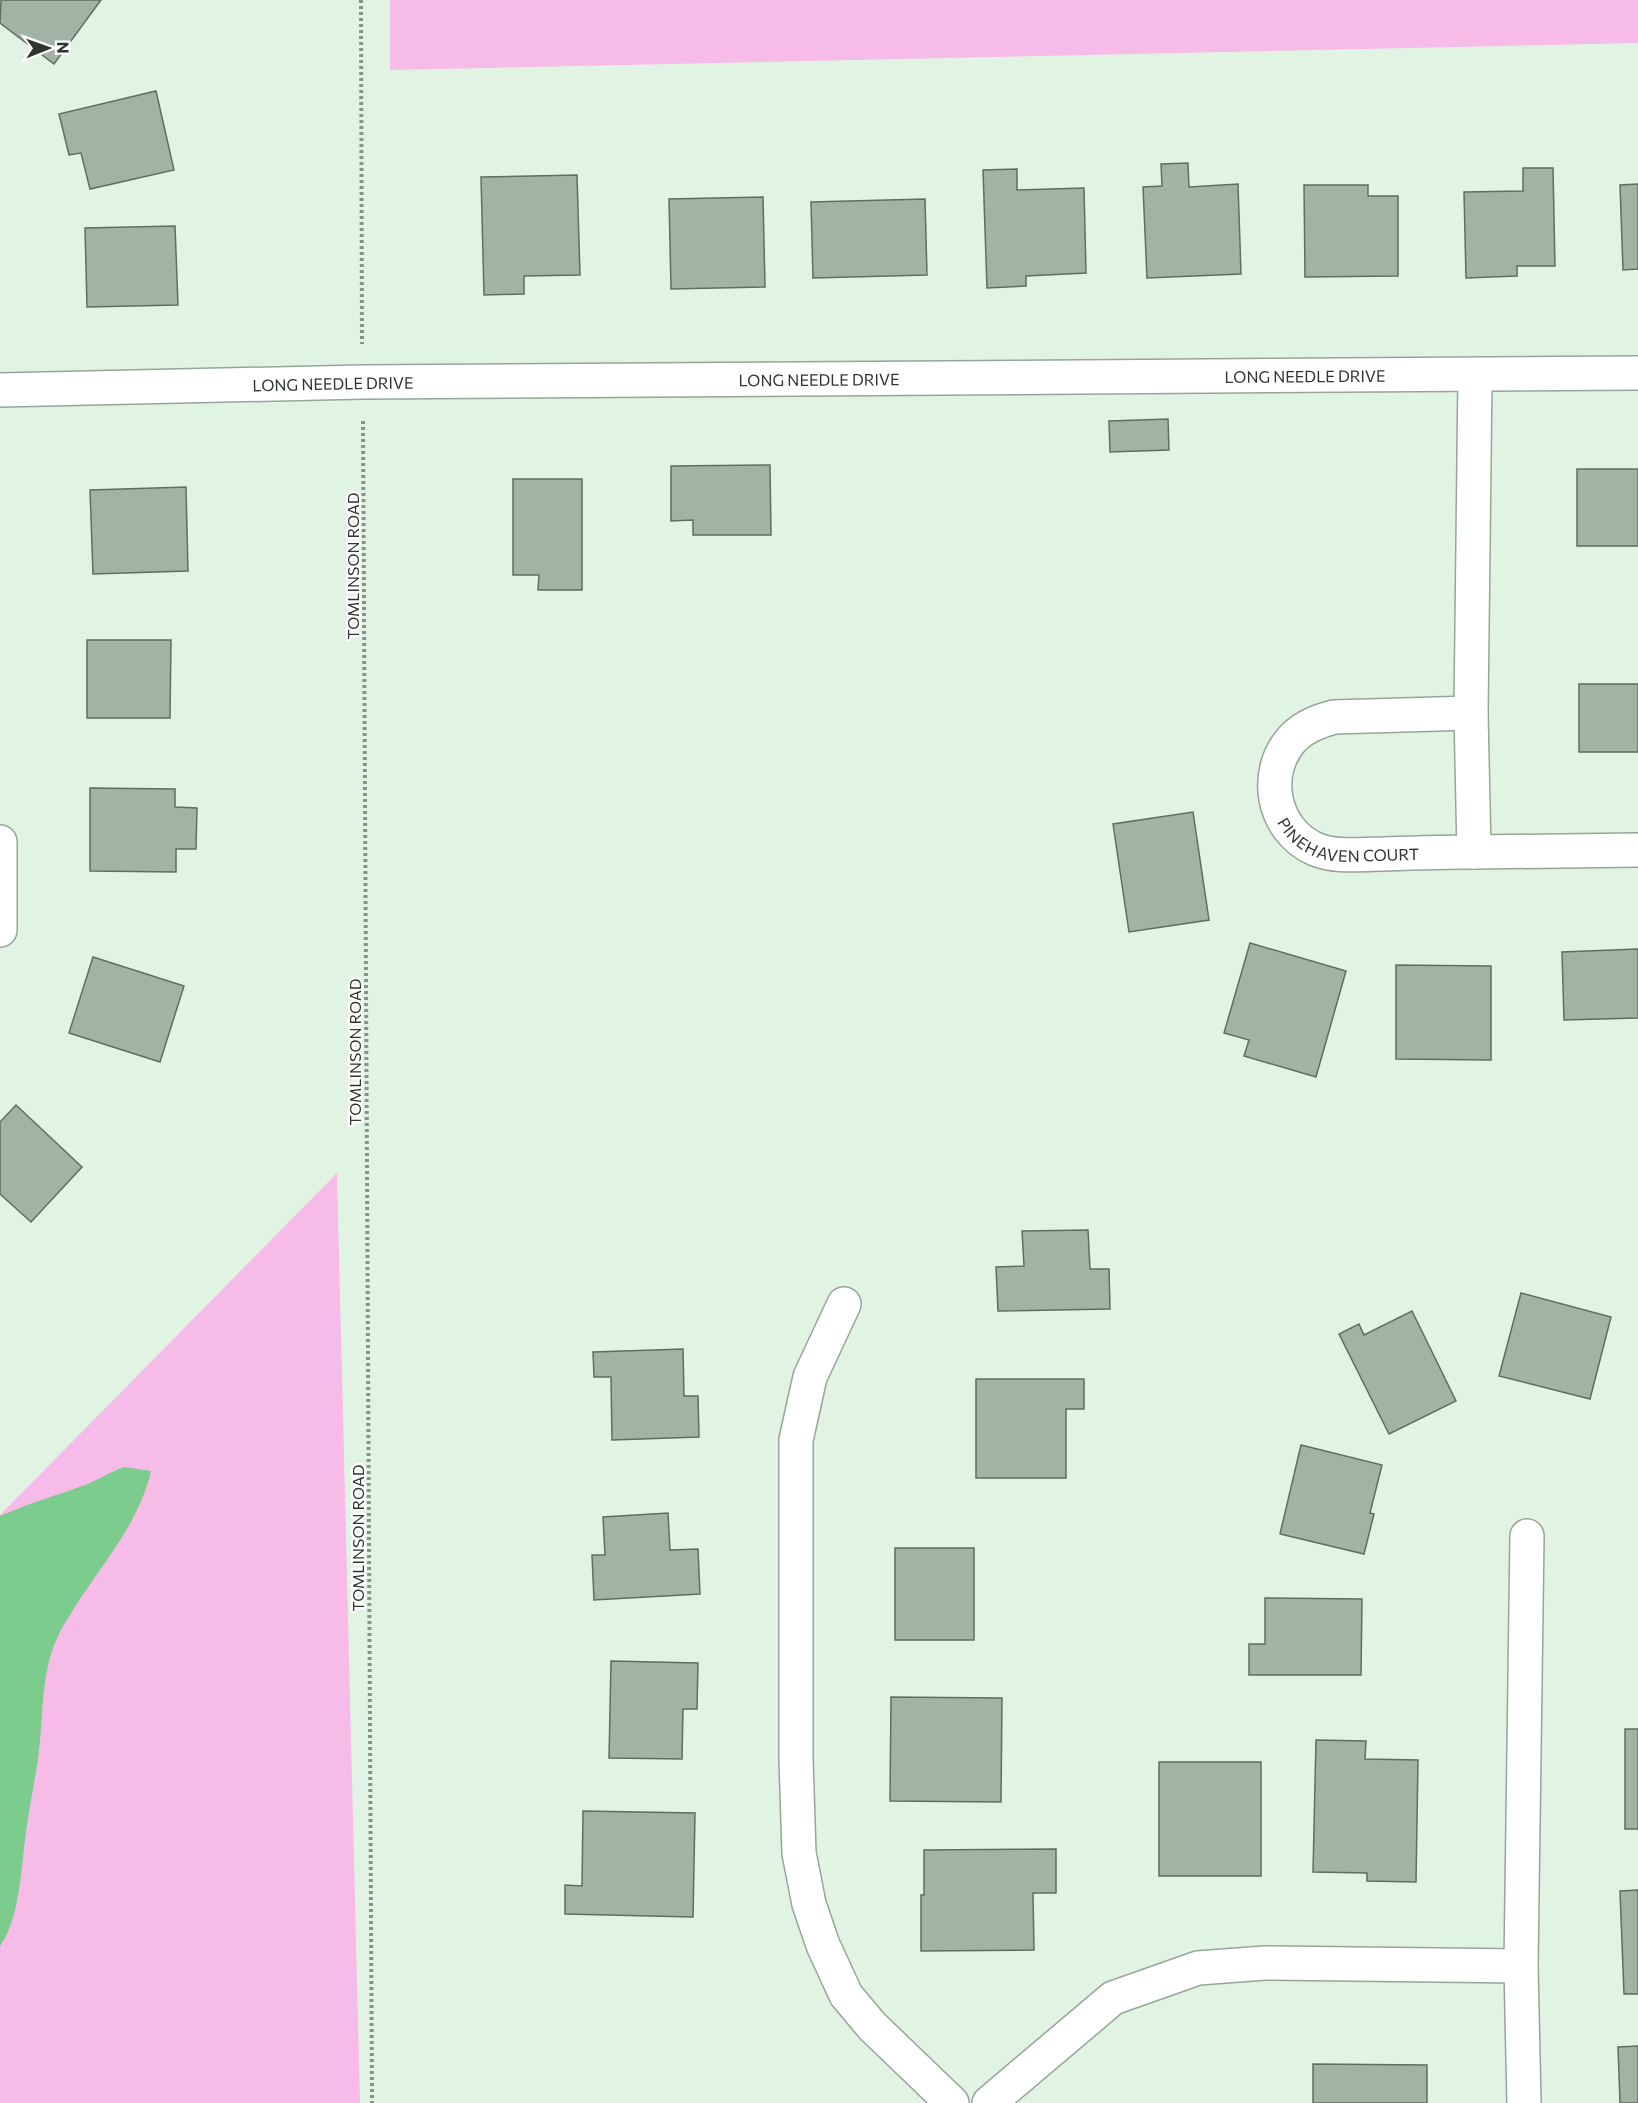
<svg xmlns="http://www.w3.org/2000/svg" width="1638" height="2103" font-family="Commissioner,sans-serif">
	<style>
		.green { fill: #f7bbe7 }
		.water { fill: #7bcc8d }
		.building { fill: #a1b3a4; stroke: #5e6e60; stroke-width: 1.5 }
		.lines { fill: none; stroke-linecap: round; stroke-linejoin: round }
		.minor-casing { stroke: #95a698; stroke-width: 36 }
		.path { stroke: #869388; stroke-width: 4; stroke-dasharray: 3 3; stroke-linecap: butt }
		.minor { stroke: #fff; stroke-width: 33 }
		.labels { text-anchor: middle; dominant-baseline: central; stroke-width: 4.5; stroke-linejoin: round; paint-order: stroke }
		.street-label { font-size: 16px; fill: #2e352f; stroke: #fff }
	</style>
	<rect width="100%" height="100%" fill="#e1f4e4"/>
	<g class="green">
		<path d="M 390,0 L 1638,0 L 1638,43 L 390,70 Z"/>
		<path d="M 337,1173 L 360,2103 L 0,2103 L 0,1515 Z"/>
	</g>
	<path class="water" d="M 124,1467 L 151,1471 C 140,1520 105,1561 78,1602 C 68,1618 58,1633 52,1651 C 41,1685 43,1723 38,1759 C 34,1786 28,1813 25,1840 C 21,1871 19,1920 0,1946 L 0,1516 C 27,1504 57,1495 85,1485 C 98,1480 110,1472 124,1467 Z"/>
	<g class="building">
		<path d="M 1,0 L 101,0 L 54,64 L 0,23 Z"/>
		<path d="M 156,91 L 174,170 L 90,189 L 81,153 L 69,155 L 59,114 Z"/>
		<path d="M 1188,163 L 1189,187 L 1238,184 L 1241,274 L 1147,278 L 1143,187 L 1162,186 L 1161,164 Z"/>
		<path d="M 1523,168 L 1553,168 L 1555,266 L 1517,266 L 1517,276 L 1466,278 L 1464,192 L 1523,191 Z"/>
		<path d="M 1017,169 L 1017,190 L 1084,188 L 1086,273 L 1026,276 L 1026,286 L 987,288 L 983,170 Z"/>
		<path d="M 577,175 L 580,275 L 524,276 L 524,294 L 484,295 L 481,177 Z"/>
		<path d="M 1638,184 L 1638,269 L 1623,270 L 1620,185 Z"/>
		<path d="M 1304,185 L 1368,185 L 1368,196 L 1398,196 L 1398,276 L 1305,277 Z"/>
		<path d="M 763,197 L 765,287 L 671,289 L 669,199 Z"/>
		<path d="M 925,199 L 927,275 L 813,278 L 811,202 Z"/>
		<path d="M 175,226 L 178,305 L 87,307 L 85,228 Z"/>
		<path d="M 1168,419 L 1169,450 L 1110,452 L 1109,421 Z"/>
		<path d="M 770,465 L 771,535 L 693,535 L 693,520 L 671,521 L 671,466 Z"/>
		<rect x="1577" y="469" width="61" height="77"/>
		<path d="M 513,479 L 582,479 L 582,590 L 538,590 L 539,575 L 513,575 Z"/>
		<path d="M 186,487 L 188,571 L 93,574 L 90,490 Z"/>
		<path d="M 87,640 L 171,640 L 170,718 L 87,718 Z"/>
		<rect x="1579" y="684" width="59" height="68"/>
		<path d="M 90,788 L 175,789 L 175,807 L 197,808 L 196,849 L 176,849 L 176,872 L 90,871 Z"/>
		<path d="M 1193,812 L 1209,920 L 1129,932 L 1113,824 Z"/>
		<path d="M 1250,943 L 1346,971 L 1316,1077 L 1244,1056 L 1249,1040 L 1224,1033 Z"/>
		<path d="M 1638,949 L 1638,1018 L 1564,1020 L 1562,952 Z"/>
		<path d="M 93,957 L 184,986 L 160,1062 L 69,1033 Z"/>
		<path d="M 1396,965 L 1491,966 L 1491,1060 L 1396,1059 Z"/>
		<path d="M 16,1105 L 82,1167 L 31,1222 L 0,1194 L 0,1122 Z"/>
		<path d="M 1088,1230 L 1090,1269 L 1109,1269 L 1110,1309 L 998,1311 L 996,1267 L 1024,1266 L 1022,1231 Z"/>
		<path d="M 1521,1293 L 1611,1317 L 1590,1399 L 1499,1376 Z"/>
		<path d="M 1412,1311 L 1456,1401 L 1389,1434 L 1339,1334 L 1359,1324 L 1364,1335 Z"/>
		<path d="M 683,1349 L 684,1396 L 698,1396 L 699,1437 L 612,1440 L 611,1377 L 594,1377 L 593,1352 Z"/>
		<path d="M 976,1379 L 1084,1379 L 1084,1409 L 1066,1409 L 1066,1478 L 976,1478 Z"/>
		<path d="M 1301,1445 L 1382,1465 L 1370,1513 L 1374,1514 L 1364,1554 L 1280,1534 Z"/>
		<path d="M 668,1513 L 670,1550 L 698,1549 L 700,1594 L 594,1600 L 592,1555 L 605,1555 L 603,1517 Z"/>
		<rect x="895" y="1548" width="79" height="92"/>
		<path d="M 1265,1598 L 1362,1599 L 1361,1675 L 1249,1675 L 1249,1644 L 1265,1644 Z"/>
		<path d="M 611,1661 L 698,1663 L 697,1709 L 683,1709 L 682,1759 L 609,1758 Z"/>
		<path d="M 891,1697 L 1002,1698 L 1001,1802 L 890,1801 Z"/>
		<rect x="1625" y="1729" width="13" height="100"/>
		<path d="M 1316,1740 L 1366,1741 L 1365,1759 L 1418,1760 L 1416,1882 L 1367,1881 L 1367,1873 L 1313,1872 Z"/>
		<rect x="1159" y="1762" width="102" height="114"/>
		<path d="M 583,1811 L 695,1813 L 693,1917 L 565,1914 L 565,1885 L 582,1886 Z"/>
		<path d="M 1056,1849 L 1056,1893 L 1033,1893 L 1034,1950 L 921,1951 L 921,1895 L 924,1895 L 924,1850 Z"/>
		<path d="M 1638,1890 L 1638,1994 L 1624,1994 L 1620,1891 Z"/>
		<path d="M 1638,2046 L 1638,2103 L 1620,2103 L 1618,2047 Z"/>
		<path d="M 1313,2064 L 1427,2065 L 1427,2103 L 1313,2103 Z"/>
	</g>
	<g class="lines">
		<g class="minor-casing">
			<g id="minor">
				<path d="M 1475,375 L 1471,713 L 1474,852 L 1638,850"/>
				<path id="s1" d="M 0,390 L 363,382 L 1638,373"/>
				<path id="s2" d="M 1471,713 L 1334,717 C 1319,721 1305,726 1294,737 C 1261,771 1272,830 1315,849 C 1336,858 1361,854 1383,854 C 1413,853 1444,852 1474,852"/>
				<path d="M 0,842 L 0,930"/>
				<path d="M 844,1304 L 810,1377 L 796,1440 L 796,1759 L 799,1853 L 809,1904 L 823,1945 L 846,1995 L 872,2026 L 952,2103"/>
				<path d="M 989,2103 L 1113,1998 L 1198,1968 L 1265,1963 L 1521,1966"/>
				<path d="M 1524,2103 L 1521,1966 L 1527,1536"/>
			</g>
		</g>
		<g class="path">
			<path d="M 361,0 L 362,344"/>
			<path d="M 363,421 L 372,2103"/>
		</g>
		<use href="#minor" class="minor"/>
	</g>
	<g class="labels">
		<g class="street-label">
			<text stroke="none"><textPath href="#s1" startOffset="1305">LONG NEEDLE DRIVE</textPath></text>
			<text stroke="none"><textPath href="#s1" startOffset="819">LONG NEEDLE DRIVE</textPath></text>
			<text stroke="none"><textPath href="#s1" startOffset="333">LONG NEEDLE DRIVE</textPath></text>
			<text transform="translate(352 566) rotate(-90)">TOMLINSON ROAD</text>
			<text stroke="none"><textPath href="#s2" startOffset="345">PINEHAVEN COURT</textPath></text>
			<text transform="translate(354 1052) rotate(-90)">TOMLINSON ROAD</text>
			<text transform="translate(357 1538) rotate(-90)">TOMLINSON ROAD</text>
		</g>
	</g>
	<g transform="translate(48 48) rotate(89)" stroke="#ffffff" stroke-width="4.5" paint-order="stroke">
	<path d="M0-4.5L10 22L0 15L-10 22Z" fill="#2e352f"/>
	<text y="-9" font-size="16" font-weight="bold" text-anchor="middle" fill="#2e352f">N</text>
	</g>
</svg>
